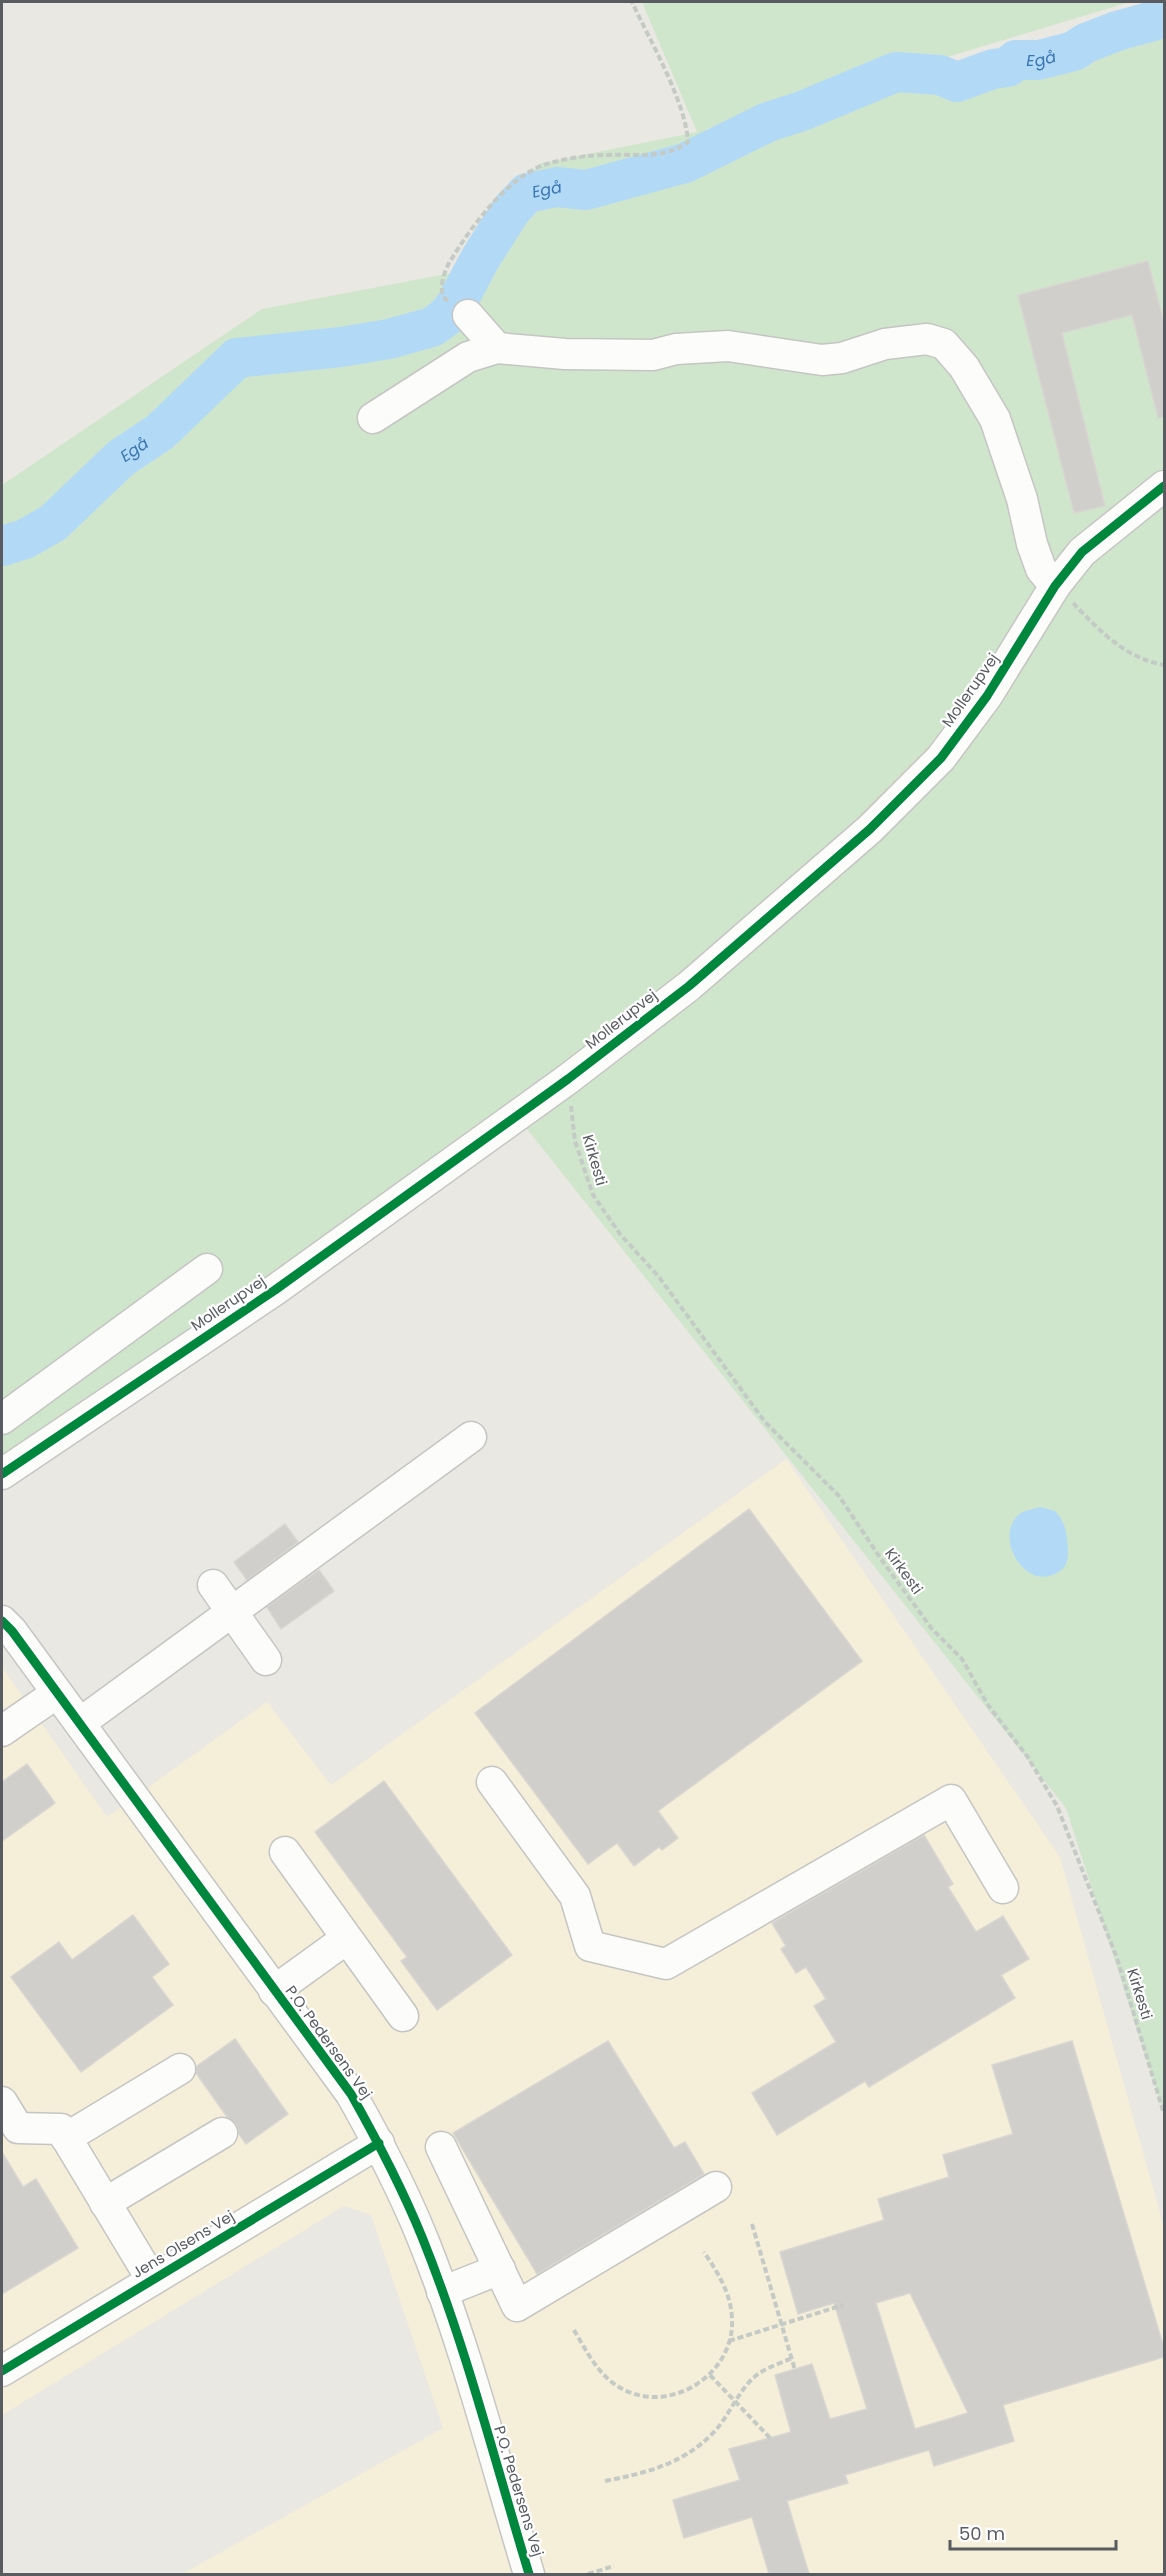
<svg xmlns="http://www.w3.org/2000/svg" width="1166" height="2576" font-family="Poppins,sans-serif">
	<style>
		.commercial { fill: #f5eed9 }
		.green { fill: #d0e6cc; fill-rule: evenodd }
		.water { fill: #b2daf6 }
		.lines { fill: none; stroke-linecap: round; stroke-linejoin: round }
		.river { stroke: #b2daf6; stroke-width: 40 }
		.building { fill: #d0cfcc; stroke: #d8d6d1; stroke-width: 1.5; fill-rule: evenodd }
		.minor-casing { stroke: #c5c5c3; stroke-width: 33 }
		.path { stroke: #c4cac5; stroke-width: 4; stroke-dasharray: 6 3; stroke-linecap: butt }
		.minor { stroke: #fcfcfb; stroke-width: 30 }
		.cycleway-casing { stroke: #fff; stroke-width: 13 }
		.cycleway { stroke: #00873e; stroke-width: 9 }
		.labels { text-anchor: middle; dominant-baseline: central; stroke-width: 4.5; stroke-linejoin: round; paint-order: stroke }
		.street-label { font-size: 15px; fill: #585c60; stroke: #fff }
		.water-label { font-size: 16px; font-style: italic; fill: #3a75b0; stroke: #fff }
	</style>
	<rect width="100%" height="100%" fill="#e9e8e2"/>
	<path class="commercial" d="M 786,1459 L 1060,1857 L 1164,2227 L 1164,2574 L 182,2574 L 443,2428 L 371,2215 L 344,2206 L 2,2415 L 2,1667 L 107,1817 L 267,1702 L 331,1785 Z"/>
	<path class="green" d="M 642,2 L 1130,2 L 897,72 L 940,75 L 957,82 L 993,69 L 1008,67 L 1016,60 L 1039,60 L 1074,51 L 1086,43 L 1117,31 L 1164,18 L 1164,2114 L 1066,1808 L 512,1110 L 2,1465 L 2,485 L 262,309 L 462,271 L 538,164 L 697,132 ZM 883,76 L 802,111 L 706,130 L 706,129 Z"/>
	<path class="water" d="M 1040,1507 L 1055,1511 C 1066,1522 1067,1535 1068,1550 C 1068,1561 1067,1567 1057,1573 C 1023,1592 992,1533 1021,1513 C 1026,1510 1035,1509 1040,1507 Z"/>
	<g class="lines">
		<path class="river" id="s1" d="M 2,546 L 25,539 L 53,523 L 121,458 L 160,432 L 237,358 L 341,347 L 389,339 L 432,327 L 446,317 L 455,306 L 480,259 L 511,210 L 527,193 L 557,187 L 586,190 L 685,163 L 768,122 L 802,111 L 896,72 L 940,75 L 957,82 L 993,69 L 1008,67 L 1016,60 L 1039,60 L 1074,51 L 1086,43 L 1117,31 L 1164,18"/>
	</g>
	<g class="building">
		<path d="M 1148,261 L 1164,323 L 1164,417 L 1158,418 L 1132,315 L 1062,333 L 1105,506 L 1074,513 L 1018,295 Z"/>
		<path d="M 749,1509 L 862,1661 L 658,1811 L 678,1838 L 662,1850 L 659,1847 L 634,1866 L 617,1843 L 588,1864 L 475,1713 Z"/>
		<path d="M 285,1524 L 298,1542 L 247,1580 L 234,1562 Z"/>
		<path d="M 319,1570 L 334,1591 L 281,1629 L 267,1607 Z"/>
		<path d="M 27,1764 L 55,1803 L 2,1841 L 2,1782 Z"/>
		<path d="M 384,1781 L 512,1955 L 437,2010 L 401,1961 L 407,1957 L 315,1832 Z"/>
		<path d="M 924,1835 L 953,1884 L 948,1887 L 976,1932 L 1003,1916 L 1029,1959 L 1001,1975 L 1015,1998 L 869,2087 L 865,2081 L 777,2135 L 752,2093 L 836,2042 L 814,2006 L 826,1999 L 806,1967 L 796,1973 L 781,1949 L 786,1946 L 772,1923 Z"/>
		<path d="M 133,1915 L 169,1964 L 152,1977 L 173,2005 L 81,2072 L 11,1977 L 59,1942 L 72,1960 Z"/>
		<path d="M 235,2039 L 288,2114 L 246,2144 L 239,2134 L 236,2124 L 227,2117 L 196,2073 L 197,2066 Z"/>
		<path d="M 608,2041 L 674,2148 L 685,2142 L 704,2174 L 537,2274 L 453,2133 Z"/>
		<path d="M 1072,2041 L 1164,2348 L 1164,2357 L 1003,2405 L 1014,2441 L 934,2466 L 929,2450 L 845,2475 L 848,2483 L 787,2501 L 809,2574 L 769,2574 L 752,2517 L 684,2538 L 673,2500 L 740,2480 L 729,2449 L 791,2432 L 775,2375 L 812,2364 L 830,2419 L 867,2409 L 834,2303 L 798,2314 L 780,2252 L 884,2220 L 878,2199 L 949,2177 L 943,2155 L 1013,2134 L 992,2065 ZM 910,2293 L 968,2413 L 915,2429 L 876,2303 Z"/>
		<path d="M 2,2152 L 23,2187 L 36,2179 L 78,2248 L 2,2294 Z"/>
	</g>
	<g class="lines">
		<g class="minor-casing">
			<g id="minor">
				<path d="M 468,315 L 497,348"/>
				<path d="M 373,418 L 468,357 L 497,348 L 565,354 L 653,355 L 676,349 L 728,346 L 822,360 L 842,358 L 885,344 L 927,339 L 944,344 L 964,367 L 995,419 L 1022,499 L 1032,544 L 1041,569 L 1055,586"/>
				<path d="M 2,1419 L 207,1269"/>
				<path d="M 2,1474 L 275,1290 L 568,1079 L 689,986 L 870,829 L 941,758 L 987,696 L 1055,586 L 1082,552 L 1164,486"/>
				<path d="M 213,1585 L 266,1660"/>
				<path d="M 2,1621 L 12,1631 L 351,2094 C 377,2140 402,2188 422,2237 C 466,2346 495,2462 529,2574"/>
				<path d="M 80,1723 L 471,1437"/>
				<path d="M 2,1731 L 57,1693"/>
				<path d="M 492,1782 L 575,1896 L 590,1946 L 666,1964 L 951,1800 L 1003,1888"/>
				<path d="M 285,1852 L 403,2016"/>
				<path d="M 274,1991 L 346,1939"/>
				<path d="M 2,2102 L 18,2128 L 61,2129 L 152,2280"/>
				<path d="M 66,2138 L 180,2069"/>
				<path d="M 441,2147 L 517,2306 L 716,2187"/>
				<path d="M 105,2203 L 222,2133"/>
				<path d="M 442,2292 L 500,2269"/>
				<path d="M 2,2371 L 379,2143"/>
			</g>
		</g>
		<g class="path">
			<path d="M 448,301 C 436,294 444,270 451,260 C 470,228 506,180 541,166 C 556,160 588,155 604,155 C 635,153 662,161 688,142 C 686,102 649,39 632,2"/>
			<path d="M 1073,603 C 1100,631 1125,658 1164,665"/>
			<path d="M 571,1106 L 575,1141 L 593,1195 L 620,1234 L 659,1277 L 765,1422 L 839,1496 L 883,1562 L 932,1629 L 962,1659 L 988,1705 L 1027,1756 L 1057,1806 L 1117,1958 L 1164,2114"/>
			<path d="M 752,2224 L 795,2370"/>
			<path d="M 574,2330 C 586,2350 598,2375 619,2387 C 668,2417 735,2375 732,2319 C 731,2293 718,2273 704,2252"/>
			<path d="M 729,2341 L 843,2305"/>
			<path d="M 710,2375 L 770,2438"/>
			<path d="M 605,2481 C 646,2473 683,2464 713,2433 C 730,2416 738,2389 758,2374 C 768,2367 781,2363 792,2358"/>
			<path d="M 588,2574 L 614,2566"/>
		</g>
		<use href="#minor" class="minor"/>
		<g class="cycleway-casing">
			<g id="cycleway">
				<path d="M 2,1474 L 275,1290 L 568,1079 L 689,986 L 870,829 L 941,758 L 987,696 L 1055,586 L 1082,552 L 1164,486"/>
				<path d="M 2,1621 L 12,1631 L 351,2094 C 377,2140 402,2188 422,2237 C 466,2346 495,2462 529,2574"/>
				<path d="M 2,2371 L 379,2143"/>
			</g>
		</g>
		<use href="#cycleway" class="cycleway"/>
	</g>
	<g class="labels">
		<g class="street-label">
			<text transform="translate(970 690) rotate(-55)">Mollerupvej</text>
			<text transform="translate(621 1019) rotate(-38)">Mollerupvej</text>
			<text transform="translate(595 1160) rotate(74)">Kirkesti</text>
			<text transform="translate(228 1303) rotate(-34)">Mollerupvej</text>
			<text transform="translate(904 1571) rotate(54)">Kirkesti</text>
			<text transform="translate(1140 1994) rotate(73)">Kirkesti</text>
			<text transform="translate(329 2042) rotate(54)">P.O. Pedersens Vej</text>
			<text transform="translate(183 2244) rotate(-31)">Jens Olsens Vej</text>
			<text transform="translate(519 2491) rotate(73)">P.O. Pedersens Vej</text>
		</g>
		<g class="water-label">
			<text stroke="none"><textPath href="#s1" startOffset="1212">Egå</textPath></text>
			<text stroke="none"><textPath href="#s1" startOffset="688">Egå</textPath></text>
			<text stroke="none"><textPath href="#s1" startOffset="166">Egå</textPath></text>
		</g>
	</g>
	<rect width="1166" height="2576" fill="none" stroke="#585c60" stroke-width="6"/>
	<path d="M950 2540v9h166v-9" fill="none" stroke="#585c60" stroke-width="3"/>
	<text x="959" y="2540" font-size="18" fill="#585c60" stroke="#ffffff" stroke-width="4.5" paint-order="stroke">50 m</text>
</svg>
